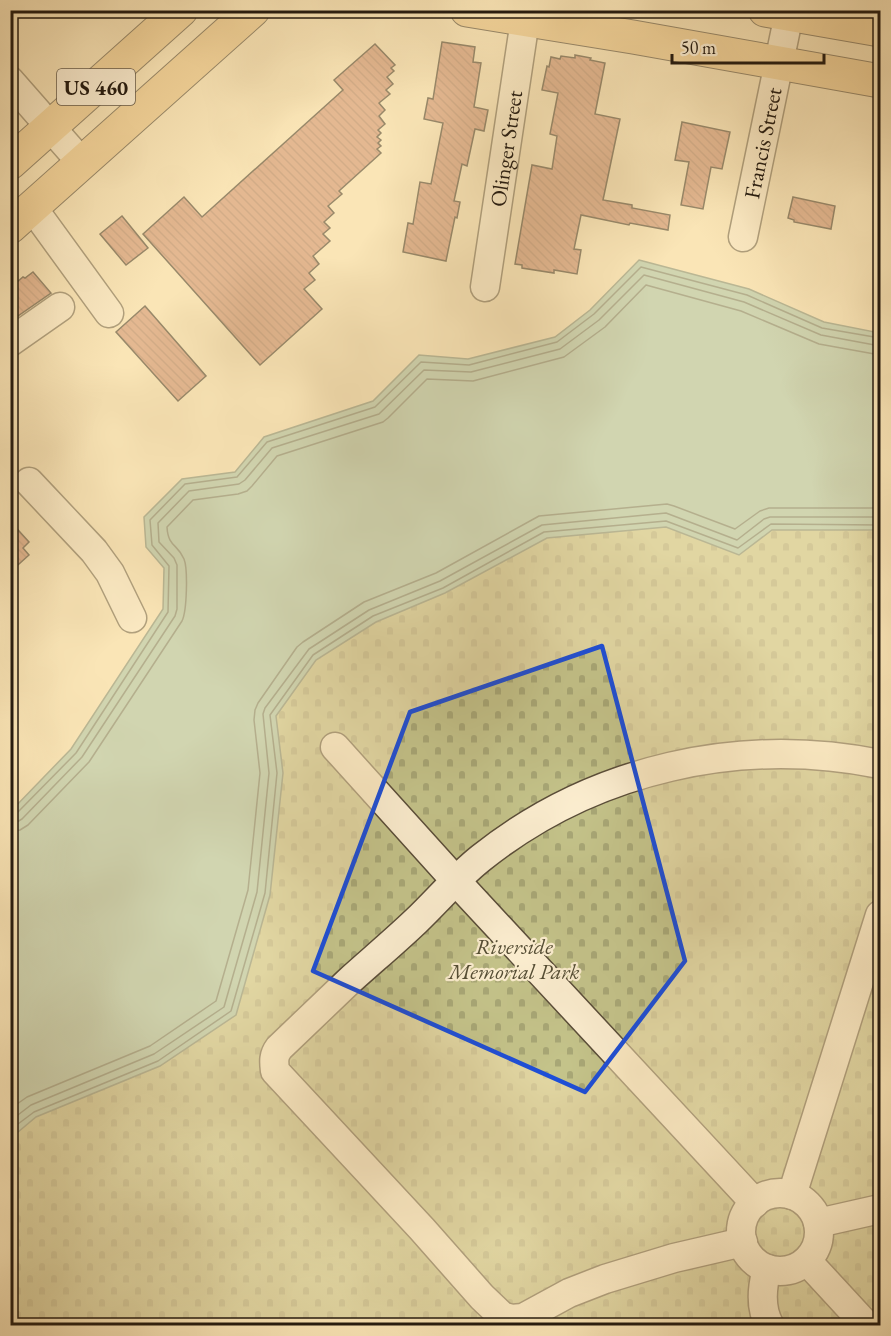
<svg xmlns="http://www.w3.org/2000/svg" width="891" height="1336" font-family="'EB Garamond',serif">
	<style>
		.cemetery { fill: url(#cemetery-stones); stroke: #746e4c; stroke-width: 1.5 }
		.water { fill: #9fc0a9; stroke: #6e7e6b; stroke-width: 1.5 }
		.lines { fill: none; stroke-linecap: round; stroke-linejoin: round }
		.shore { stroke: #626d5c; stroke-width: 1.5 }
		.building { fill: url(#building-back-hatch); stroke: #241a0f; stroke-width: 1.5 }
		.minor-casing { stroke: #5a4d39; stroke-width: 31 }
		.major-casing { stroke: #241a0f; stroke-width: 35 }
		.minor { stroke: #fceed0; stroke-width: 28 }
		.major { stroke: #edc27b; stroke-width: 33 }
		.marked { fill: none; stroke: #1d4ed8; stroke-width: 4.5; stroke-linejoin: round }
		.labels { text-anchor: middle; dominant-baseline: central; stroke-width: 4.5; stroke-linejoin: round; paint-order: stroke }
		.shield { fill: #fceed0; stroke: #655a49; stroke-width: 1.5 }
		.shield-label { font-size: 21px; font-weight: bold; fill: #241a0f }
		.street-label { font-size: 22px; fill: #241a0f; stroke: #fceed0 }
		.park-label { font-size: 22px; font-style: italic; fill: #544d34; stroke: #fceed0 }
	</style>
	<defs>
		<pattern id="cemetery-stones" width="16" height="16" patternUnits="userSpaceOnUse" patternTransform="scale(1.5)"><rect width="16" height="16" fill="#c4c38a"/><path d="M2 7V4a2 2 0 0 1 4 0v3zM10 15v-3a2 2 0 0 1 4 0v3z" fill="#a8a776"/></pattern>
		<pattern id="building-back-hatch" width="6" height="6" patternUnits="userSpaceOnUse" patternTransform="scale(1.5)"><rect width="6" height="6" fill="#cb8064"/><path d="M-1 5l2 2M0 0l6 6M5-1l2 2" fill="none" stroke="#a56851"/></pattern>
	</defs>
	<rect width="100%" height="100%" fill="#fae5b6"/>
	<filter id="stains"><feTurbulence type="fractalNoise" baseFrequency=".00333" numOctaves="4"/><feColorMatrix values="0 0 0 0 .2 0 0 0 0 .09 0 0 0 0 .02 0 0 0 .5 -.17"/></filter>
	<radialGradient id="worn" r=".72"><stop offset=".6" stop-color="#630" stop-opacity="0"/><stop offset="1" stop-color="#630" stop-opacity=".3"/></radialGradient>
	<path class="cemetery" d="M 880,494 L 880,1325 L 11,1326 L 11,981 L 262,664 L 485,541 Z"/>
	<path class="water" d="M 639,260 L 749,289 L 824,322 L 880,333 L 880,530 L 772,530 L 739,555 L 666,527 L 547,538 L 445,593 L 376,622 L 316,660 L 276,716 L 283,773 L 270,895 L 236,1015 L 160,1066 L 36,1117 L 11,1138 L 11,811 L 71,749 L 163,609 L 164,568 L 146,547 L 144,517 L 182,479 L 235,472 L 264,437 L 373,401 L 419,355 L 468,359 L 555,337 L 590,310 Z"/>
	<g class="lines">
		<g class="shore">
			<path d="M 10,815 L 17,813 L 76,753 L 168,612 L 169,566 L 152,545 L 150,520 L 185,484 L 237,477 L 267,442 L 375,407 L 421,362 L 469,365 L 557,342 L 594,314 L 641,267 L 747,295 L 822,328 L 880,338"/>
			<path d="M 10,823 L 17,822 L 22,819 L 82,757 L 175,616 L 177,609 L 177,565 L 174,558 L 159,542 L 158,523 L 189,491 L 239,484 L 245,480 L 272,448 L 379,414 L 424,370 L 471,372 L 560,349 L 599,320 L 644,275 L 744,302 L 821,335 L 880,346"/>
			<path d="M 10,832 L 20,830 L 28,825 L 89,762 L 182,621 C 187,611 188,569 184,559 C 178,544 168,547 167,527 L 193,500 L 238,494 L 247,491 L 252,486 L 277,456 L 383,422 L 388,418 L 427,379 L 473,381 L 564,357 L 605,327 L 646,285 L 741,311 L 819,344 L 880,355"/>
			<path d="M 10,1109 L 27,1097 L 150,1046 L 216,1001 L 248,890 L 260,773 L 254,720 L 255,710 L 258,703 L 297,647 L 303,642 L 364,602 L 436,573 L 539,516 L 667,504 L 674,506 L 735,529 L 760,511 L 769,508 L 880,508"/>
			<path d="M 10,1121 L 31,1105 L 154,1054 L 224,1007 L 257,892 L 269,773 L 263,714 L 265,708 L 309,649 L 369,610 L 440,581 L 542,525 L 666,513 L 737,540 L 764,519 L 770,517 L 880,517"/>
			<path d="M 10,1130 L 34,1112 L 158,1061 L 231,1011 L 265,893 L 277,773 L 270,715 L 313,655 L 373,616 L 443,588 L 544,532 L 666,521 L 738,548 L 771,524 L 880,525"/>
		</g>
	</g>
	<g class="building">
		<path d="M 442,42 L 475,47 L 473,62 L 481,63 L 474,107 L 488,110 L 484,131 L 475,129 L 467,166 L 462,164 L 454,201 L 460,202 L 457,218 L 455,217 L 446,261 L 403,252 L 408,223 L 413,224 L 420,182 L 431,184 L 443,123 L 424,119 L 428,98 L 433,99 Z"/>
		<path d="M 375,44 L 395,65 L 391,68 L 394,71 L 387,77 L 393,84 L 386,90 L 390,94 L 379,103 L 385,110 L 379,116 L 385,124 L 378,130 L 381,133 L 377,137 L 381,140 L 378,143 L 381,146 L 377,149 L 381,153 L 339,191 L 342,194 L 328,206 L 334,213 L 324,222 L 330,228 L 323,234 L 330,241 L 313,256 L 319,264 L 309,273 L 315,280 L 304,289 L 322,309 L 260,365 L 143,234 L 184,197 L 202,217 L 343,90 L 334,80 Z"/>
		<path d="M 575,55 L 591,58 L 590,60 L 605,63 L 595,114 L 620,119 L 603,200 L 632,205 L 632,208 L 670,215 L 668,230 L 630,223 L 629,225 L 581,215 L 574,249 L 581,250 L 577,274 L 554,270 L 554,273 L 522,268 L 522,265 L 515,264 L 532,165 L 552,169 L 557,136 L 550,134 L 558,93 L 542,90 L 547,66 L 549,67 L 551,57 L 560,59 L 561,56 L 575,58 Z"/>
		<path d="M 682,122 L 730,132 L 722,169 L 711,167 L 703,209 L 681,205 L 689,162 L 675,160 Z"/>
		<path d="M 793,197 L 835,206 L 831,229 L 794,222 L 794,220 L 788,218 Z"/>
		<path d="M 122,216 L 148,248 L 126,265 L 100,234 Z"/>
		<path d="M 33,272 L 51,293 L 15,318 L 10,313 L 10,288 L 23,277 L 25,278 Z"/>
		<path d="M 145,306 L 206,376 L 178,401 L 116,332 Z"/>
		<path d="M 10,521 L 29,542 L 23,548 L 29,555 L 10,572 Z"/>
	</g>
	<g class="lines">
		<g class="minor-casing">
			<g id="minor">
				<path d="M 10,81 L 82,163"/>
				<path d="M 32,207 L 109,313"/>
				<path id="s1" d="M 743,237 L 789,14"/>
				<path id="s2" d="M 485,287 L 525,20 L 525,10"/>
				<path d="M 10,342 L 60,307"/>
				<path d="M 29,482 L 94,551 L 110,573 L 132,618"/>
				<path d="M 335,747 L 455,880 L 755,1203"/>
				<circle cx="780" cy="1232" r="39"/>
				<path d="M 792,1195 L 880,915"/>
				<path d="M 818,1223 L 880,1209"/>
				<path d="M 743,1242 L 674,1258 L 605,1279 L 569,1293 L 523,1318 L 511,1319 L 502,1316 L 482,1297 L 422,1229 L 275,1071 C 274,1062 273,1056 279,1048 C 302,1026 325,1004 348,982 C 370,962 394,942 416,921 C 438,900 457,877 481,858 C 594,768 740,736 880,764"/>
				<path d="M 807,1261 L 867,1326"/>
				<path d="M 767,1269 C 762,1287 760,1309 770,1326"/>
			</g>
		</g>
		<g class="major-casing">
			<g id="major">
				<path d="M 467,10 L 633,37 L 880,81"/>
				<path d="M 765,10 L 880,30"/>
				<path d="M 10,163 L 181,10"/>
				<path d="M 10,227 L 253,10"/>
			</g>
		</g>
		<use href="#minor" class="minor"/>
		<use href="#major" class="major"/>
	</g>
	<path d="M0 0H891V1336H0ZM 602,646 L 685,961 L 585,1092 L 313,971 L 410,712 Z" fill="#fae5b6" fill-opacity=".55" fill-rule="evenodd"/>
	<path class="marked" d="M 602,646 L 685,961 L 585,1092 L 313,971 L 410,712 Z"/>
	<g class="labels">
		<rect class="shield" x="57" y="69" width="78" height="36" rx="4.5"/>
		<g class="shield-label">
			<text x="96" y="87">US 460</text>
		</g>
		<g class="street-label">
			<text stroke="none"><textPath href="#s1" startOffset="96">Francis Street</textPath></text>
			<text stroke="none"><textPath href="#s2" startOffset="140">Olinger Street</textPath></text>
		</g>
		<g class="park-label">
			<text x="514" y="946">Riverside<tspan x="514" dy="25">Memorial Park</tspan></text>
		</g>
	</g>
	<rect width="891" height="1336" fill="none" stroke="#fae5b6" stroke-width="36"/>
	<rect x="12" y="12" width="867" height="1312" fill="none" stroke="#241a0f" stroke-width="3"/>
	<rect x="18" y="18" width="855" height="1300" fill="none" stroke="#241a0f" stroke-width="1.5"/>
	<path d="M672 54v9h152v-9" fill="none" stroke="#241a0f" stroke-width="3"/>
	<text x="681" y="54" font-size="18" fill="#241a0f" stroke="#fceed0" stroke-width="4.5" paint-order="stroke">50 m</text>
	<rect width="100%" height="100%" filter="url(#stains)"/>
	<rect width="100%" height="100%" fill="url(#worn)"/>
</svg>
